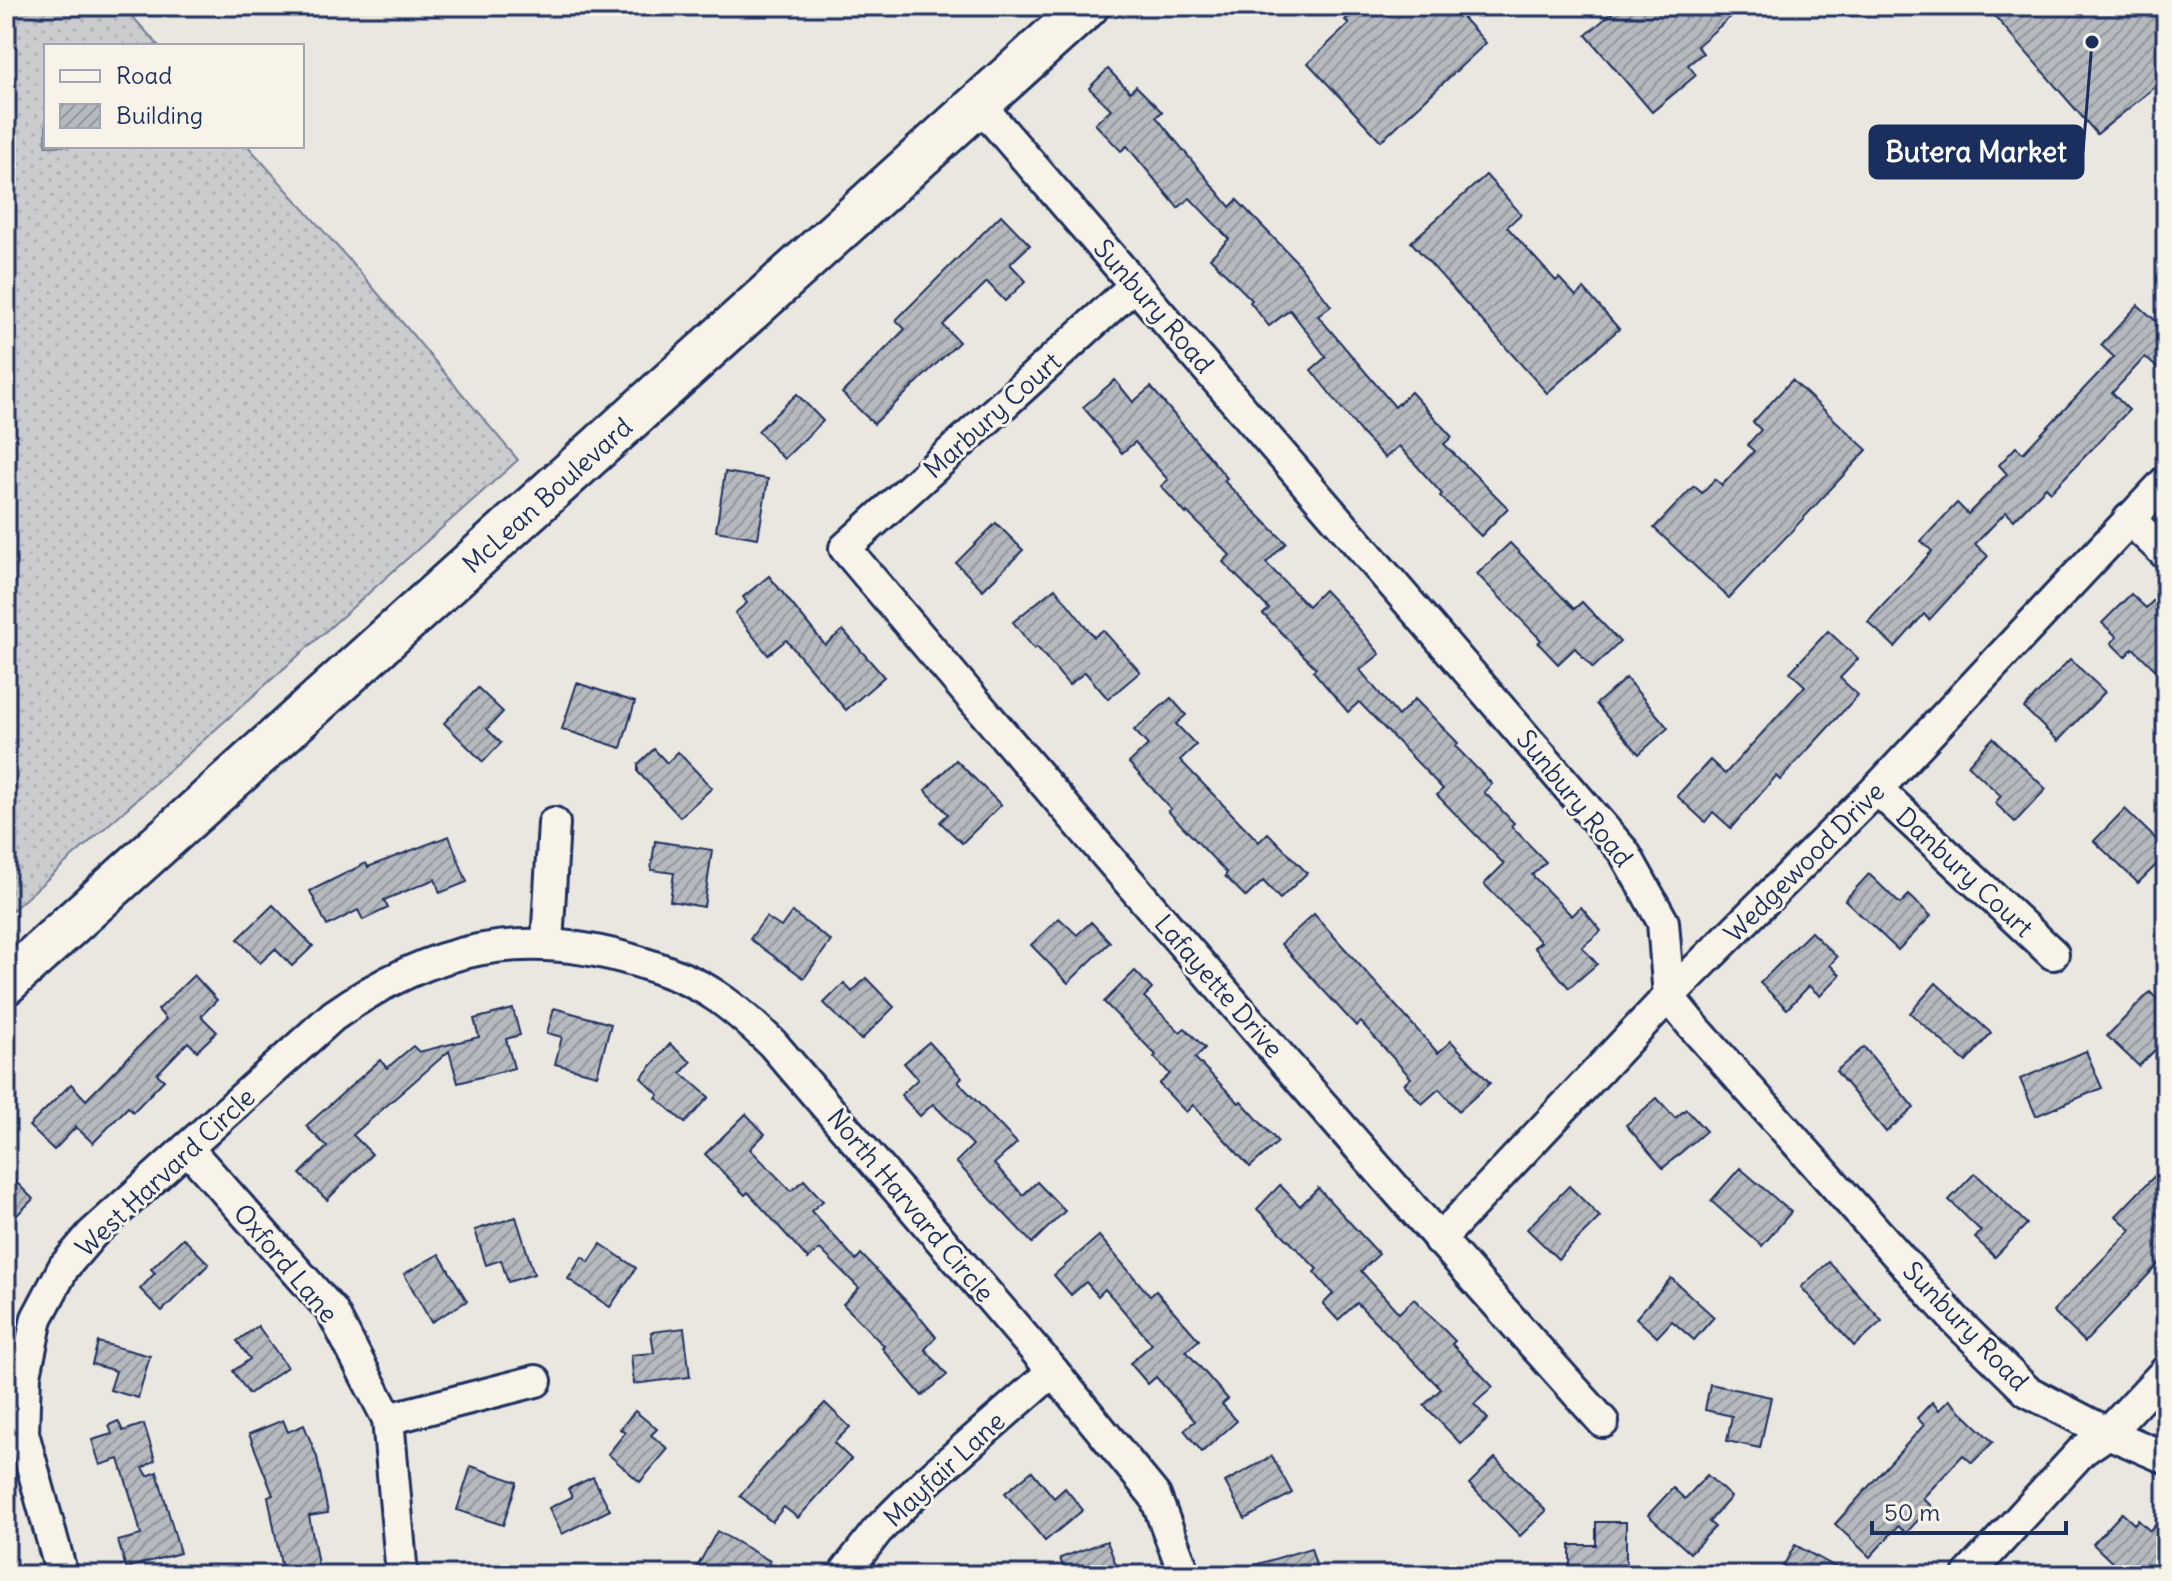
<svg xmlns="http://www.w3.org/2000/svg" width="2172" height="1581" font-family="Delius,sans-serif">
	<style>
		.grass { fill: url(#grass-dots); stroke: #737e96; stroke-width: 2 }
		.building { fill: url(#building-hatch); stroke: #1b2f5e; stroke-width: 2 }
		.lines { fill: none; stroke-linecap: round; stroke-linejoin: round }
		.street-casing { stroke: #1b2f5e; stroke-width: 36 }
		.secondary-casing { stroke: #1b2f5e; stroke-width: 48 }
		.street { stroke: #f7f3e8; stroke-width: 30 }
		.secondary { stroke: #f7f3e8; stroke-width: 42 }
		.labels { text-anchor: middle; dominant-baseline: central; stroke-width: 6; stroke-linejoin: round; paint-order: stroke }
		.street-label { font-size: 26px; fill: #1b2f5e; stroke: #f7f3e8 }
		.leader { fill: none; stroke: #1b2f5e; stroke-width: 3 }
		.callout-dot { fill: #1b2f5e; stroke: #f7f3e8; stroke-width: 3 }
		.callout { fill: #1b2f5e; stroke: #1b2f5e; stroke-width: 3 }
		.callout-label { font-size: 28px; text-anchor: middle; font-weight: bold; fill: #fff }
	</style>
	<defs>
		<pattern id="grass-dots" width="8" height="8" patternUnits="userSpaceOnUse" patternTransform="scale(2)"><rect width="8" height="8" fill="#cbcccd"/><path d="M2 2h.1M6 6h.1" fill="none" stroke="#aeb0b2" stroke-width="1.8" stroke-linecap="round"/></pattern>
		<pattern id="building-hatch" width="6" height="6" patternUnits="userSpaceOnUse" patternTransform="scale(2)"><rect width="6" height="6" fill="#b6babf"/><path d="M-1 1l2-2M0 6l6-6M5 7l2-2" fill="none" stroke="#93989e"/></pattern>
	</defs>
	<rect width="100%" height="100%" fill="#eae7e0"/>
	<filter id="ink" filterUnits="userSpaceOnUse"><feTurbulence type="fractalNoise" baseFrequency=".0125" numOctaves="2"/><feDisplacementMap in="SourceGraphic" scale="16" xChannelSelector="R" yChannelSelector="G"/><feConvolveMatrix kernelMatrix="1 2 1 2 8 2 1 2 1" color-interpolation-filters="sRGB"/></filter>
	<g filter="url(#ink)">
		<path class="grass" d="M 6,6 L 123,6 L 159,46 L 46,46 L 46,146 L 248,146 L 359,271 L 518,460 L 6,916 Z"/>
		<g class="building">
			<path d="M 1361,6 L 1452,6 L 1486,43 L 1381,141 L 1308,63 L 1349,24 L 1345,20 Z"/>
			<path d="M 1620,6 L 1743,6 L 1697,46 L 1703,53 L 1688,65 L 1696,75 L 1652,112 L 1586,35 Z"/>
			<path d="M 1986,6 L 2166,6 L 2166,78 L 2097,134 Z"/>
			<path d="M 1108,69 L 1130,92 L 1136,86 L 1162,112 L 1156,117 L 1230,207 L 1237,200 L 1298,263 L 1331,306 L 1318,316 L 1395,407 L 1411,392 L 1452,437 L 1444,444 L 1508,508 L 1481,536 L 1440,496 L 1442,494 L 1399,446 L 1385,458 L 1363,435 L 1311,370 L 1326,357 L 1290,310 L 1269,326 L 1250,302 L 1252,300 L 1210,258 L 1229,239 L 1190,198 L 1178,208 L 1127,146 L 1121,151 L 1095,124 L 1111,109 L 1089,88 Z"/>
			<path d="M 1486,175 L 1521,214 L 1507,227 L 1556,281 L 1559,278 L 1576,296 L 1584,289 L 1619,329 L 1547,393 L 1411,242 Z"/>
			<path d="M 1001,215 L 1030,245 L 1010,264 L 1026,281 L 1005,301 L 987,282 L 943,325 L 959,342 L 874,424 L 842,393 L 905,329 L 896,320 Z"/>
			<path d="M 2138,305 L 2166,330 L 2166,376 L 2145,357 L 2112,393 L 2129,410 L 2051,492 L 2046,487 L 2014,520 L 2006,512 L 1975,544 L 1988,556 L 1929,620 L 1924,614 L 1895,647 L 1868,622 L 1932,551 L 1921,541 L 1957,503 L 1968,514 L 2007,474 L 1999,465 L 2016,447 L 2023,453 L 2114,357 L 2101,345 Z"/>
			<path d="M 1115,380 L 1133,402 L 1151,387 L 1227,478 L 1224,481 L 1286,543 L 1266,563 L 1308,606 L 1324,590 L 1344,611 L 1380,654 L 1360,670 L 1398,716 L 1415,699 L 1458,743 L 1455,746 L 1492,784 L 1484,792 L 1514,823 L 1511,826 L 1546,862 L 1532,875 L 1572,916 L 1581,907 L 1601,931 L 1582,947 L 1597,964 L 1569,988 L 1534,947 L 1541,942 L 1484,884 L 1504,864 L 1437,795 L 1443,789 L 1359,702 L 1348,712 L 1313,671 L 1316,668 L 1263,614 L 1269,609 L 1223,562 L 1230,555 L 1187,512 L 1186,514 L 1161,486 L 1168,480 L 1135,442 L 1122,453 L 1083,407 Z"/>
			<path d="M 1792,380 L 1867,450 L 1729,598 L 1654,528 L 1694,486 L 1702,493 L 1715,479 L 1722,485 L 1754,451 L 1747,445 L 1761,430 L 1753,422 Z"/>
			<path d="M 797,394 L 823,421 L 784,459 L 758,431 Z"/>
			<path d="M 725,472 L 768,479 L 758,538 L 716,531 Z"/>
			<path d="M 996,523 L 1023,550 L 983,590 L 956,563 Z"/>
			<path d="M 1510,543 L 1574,609 L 1582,602 L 1620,642 L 1593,668 L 1575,648 L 1558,664 L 1538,643 L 1541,640 L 1477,574 Z"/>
			<path d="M 769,576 L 825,645 L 843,630 L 884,677 L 846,710 L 786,640 L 768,655 L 735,613 L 747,603 L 743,597 Z"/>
			<path d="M 1055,588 L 1094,637 L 1103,630 L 1140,672 L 1108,699 L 1085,672 L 1069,685 L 1037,647 L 1034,649 L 1013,622 Z"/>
			<path d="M 2131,594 L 2146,608 L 2155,599 L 2166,610 L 2159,621 L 2166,628 L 2166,680 L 2133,648 L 2125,657 L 2111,643 L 2117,637 L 2102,623 Z"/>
			<path d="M 1828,631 L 1858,659 L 1840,678 L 1858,695 L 1780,780 L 1776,776 L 1731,828 L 1713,812 L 1705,822 L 1677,796 L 1710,760 L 1725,774 L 1805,686 L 1790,672 Z"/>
			<path d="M 2070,659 L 2105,692 L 2058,741 L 2024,708 Z"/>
			<path d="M 1626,678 L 1668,728 L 1639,754 L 1596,704 Z"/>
			<path d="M 577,683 L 635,702 L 621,748 L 562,729 Z"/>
			<path d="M 478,688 L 503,712 L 487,729 L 501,743 L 483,762 L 444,723 Z"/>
			<path d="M 1171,698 L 1186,715 L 1176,724 L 1196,745 L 1180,760 L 1259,842 L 1268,833 L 1307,873 L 1280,899 L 1263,881 L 1246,897 L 1225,876 L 1227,873 L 1168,811 L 1171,809 L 1129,763 L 1148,745 L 1134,730 Z"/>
			<path d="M 1993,738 L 2046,789 L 2015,822 L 1995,803 L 2001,796 L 1968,765 Z"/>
			<path d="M 654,749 L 667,763 L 678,752 L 712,788 L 680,817 L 638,772 L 638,764 Z"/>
			<path d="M 956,760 L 1001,805 L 962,843 L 940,822 L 948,814 L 925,790 Z"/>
			<path d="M 2125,809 L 2166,849 L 2166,855 L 2138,883 L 2094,841 Z"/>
			<path d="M 449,836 L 467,882 L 440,893 L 435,879 L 384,900 L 388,908 L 363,920 L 358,910 L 327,926 L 310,891 L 366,863 L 368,867 Z"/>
			<path d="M 655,841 L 712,850 L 704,907 L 670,901 L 674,873 L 651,870 Z"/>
			<path d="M 1869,874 L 1900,904 L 1909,895 L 1931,916 L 1898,950 L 1845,900 Z"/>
			<path d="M 273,905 L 313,946 L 292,966 L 275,949 L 260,963 L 238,939 Z"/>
			<path d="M 792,912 L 831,941 L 804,978 L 750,939 L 766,917 L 781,927 Z"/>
			<path d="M 1314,914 L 1438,1053 L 1451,1041 L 1490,1083 L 1459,1111 L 1439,1089 L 1422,1104 L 1404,1084 L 1411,1078 L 1361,1022 L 1356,1026 L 1281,944 Z"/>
			<path d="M 1059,918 L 1077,935 L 1091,922 L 1110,942 L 1068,983 L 1031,945 Z"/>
			<path d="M 1811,932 L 1837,957 L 1830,965 L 1840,975 L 1820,996 L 1809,986 L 1787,1009 L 1760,983 Z"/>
			<path d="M 1135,971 L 1152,989 L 1144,997 L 1180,1032 L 1185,1028 L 1205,1048 L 1195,1058 L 1239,1103 L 1241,1101 L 1278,1142 L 1250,1167 L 1193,1105 L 1186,1112 L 1159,1084 L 1170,1074 L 1154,1057 L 1156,1055 L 1104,1002 Z"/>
			<path d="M 194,975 L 217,1000 L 201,1016 L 217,1032 L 197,1051 L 188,1042 L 157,1074 L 164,1080 L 133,1112 L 128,1107 L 93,1143 L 76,1127 L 54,1150 L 29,1126 L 71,1084 L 86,1100 L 166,1019 L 158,1010 Z"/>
			<path d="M 866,978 L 894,1007 L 861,1040 L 824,1003 L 844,983 L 852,992 Z"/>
			<path d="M 1936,983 L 1991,1033 L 1966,1062 L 1910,1013 Z"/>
			<path d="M 2150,992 L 2166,1008 L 2166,1039 L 2139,1066 L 2107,1036 Z"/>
			<path d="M 554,1008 L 611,1024 L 597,1075 L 555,1064 L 562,1037 L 547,1033 Z"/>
			<path d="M 513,1009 L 520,1035 L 506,1039 L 514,1068 L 458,1083 L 449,1051 L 353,1135 L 372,1154 L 327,1200 L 300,1174 L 327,1147 L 306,1126 L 380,1060 L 387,1068 L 413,1046 L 419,1052 L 479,1037 L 474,1019 Z"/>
			<path d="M 929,1042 L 962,1078 L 958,1082 L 1017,1143 L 994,1164 L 1023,1195 L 1037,1182 L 1065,1211 L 1032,1243 L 956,1162 L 973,1145 L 933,1104 L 920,1116 L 901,1095 L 918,1079 L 904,1063 Z"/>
			<path d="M 670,1044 L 691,1062 L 681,1073 L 709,1097 L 685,1123 L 656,1098 L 659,1095 L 641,1078 Z"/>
			<path d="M 1864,1047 L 1914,1108 L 1886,1132 L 1836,1071 Z"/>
			<path d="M 2086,1051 L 2102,1088 L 2036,1116 L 2020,1079 Z"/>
			<path d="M 1657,1098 L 1675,1118 L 1686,1109 L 1706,1131 L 1663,1168 L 1626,1125 Z"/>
			<path d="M 746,1114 L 765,1134 L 750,1149 L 791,1191 L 804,1180 L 823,1201 L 811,1211 L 856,1260 L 861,1254 L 908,1303 L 936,1337 L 925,1349 L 947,1375 L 922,1396 L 882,1348 L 884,1346 L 843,1304 L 859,1288 L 820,1249 L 808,1259 L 748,1192 L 745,1195 L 705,1154 Z"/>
			<path d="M 2166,1164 L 2166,1256 L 2085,1342 L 2053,1311 L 2131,1230 L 2116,1216 Z"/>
			<path d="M 1740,1168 L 1791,1212 L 1762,1246 L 1711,1201 Z"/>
			<path d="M 6,1172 L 33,1199 L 6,1226 Z"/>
			<path d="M 1975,1173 L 2027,1224 L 1995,1257 L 1975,1238 L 1981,1231 L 1949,1200 Z"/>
			<path d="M 1280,1185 L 1300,1206 L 1318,1188 L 1379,1254 L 1361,1271 L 1399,1313 L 1414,1299 L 1455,1341 L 1452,1344 L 1493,1387 L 1474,1404 L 1488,1419 L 1461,1444 L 1424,1405 L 1441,1389 L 1357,1303 L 1338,1320 L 1323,1304 L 1333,1294 L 1314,1272 L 1317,1269 L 1257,1209 Z"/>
			<path d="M 1569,1186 L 1600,1217 L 1558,1259 L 1527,1229 Z"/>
			<path d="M 516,1217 L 534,1274 L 508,1282 L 501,1260 L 486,1265 L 475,1230 Z"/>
			<path d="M 1099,1236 L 1150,1296 L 1156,1291 L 1199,1340 L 1186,1351 L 1228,1399 L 1222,1404 L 1237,1421 L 1202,1452 L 1184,1430 L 1195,1421 L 1156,1377 L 1148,1384 L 1130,1363 L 1152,1344 L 1105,1289 L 1098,1296 L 1086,1282 L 1071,1295 L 1054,1275 Z"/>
			<path d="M 183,1238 L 209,1264 L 162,1311 L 140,1289 L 155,1273 L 151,1269 Z"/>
			<path d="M 601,1244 L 636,1268 L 610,1307 L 568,1279 L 582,1257 L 589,1262 Z"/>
			<path d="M 439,1254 L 467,1301 L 431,1322 L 404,1274 Z"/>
			<path d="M 1829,1262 L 1882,1321 L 1854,1346 L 1801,1287 Z"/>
			<path d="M 1671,1278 L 1714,1317 L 1694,1340 L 1672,1321 L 1657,1337 L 1636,1318 Z"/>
			<path d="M 258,1326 L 287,1367 L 249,1394 L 233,1371 L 250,1359 L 237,1341 Z"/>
			<path d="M 684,1328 L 690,1377 L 634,1384 L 631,1355 L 654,1353 L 651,1332 Z"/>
			<path d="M 98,1342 L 150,1356 L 138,1398 L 110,1390 L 116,1371 L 92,1364 Z"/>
			<path d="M 1710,1384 L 1771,1397 L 1760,1448 L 1727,1441 L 1732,1416 L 1705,1410 Z"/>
			<path d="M 1949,1400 L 1993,1442 L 1972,1463 L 1963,1455 L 1923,1498 L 1931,1506 L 1906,1533 L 1898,1526 L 1870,1557 L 1835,1524 L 1924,1425 L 1917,1418 L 1932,1402 L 1939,1410 Z"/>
			<path d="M 825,1403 L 850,1427 L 834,1443 L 851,1459 L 798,1518 L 784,1507 L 772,1522 L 740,1496 L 771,1459 Z"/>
			<path d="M 635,1411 L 657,1429 L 651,1435 L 668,1449 L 640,1482 L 608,1454 L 625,1433 L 620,1429 Z"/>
			<path d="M 283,1420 L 288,1432 L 304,1425 L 317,1457 L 328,1513 L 309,1516 L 320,1575 L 283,1575 L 268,1496 L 273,1495 L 249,1434 Z"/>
			<path d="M 118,1421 L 123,1431 L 144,1424 L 155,1460 L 143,1468 L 148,1476 L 157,1472 L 180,1553 L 126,1568 L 118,1541 L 141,1535 L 136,1514 L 119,1459 L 100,1465 L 92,1440 L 112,1434 L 109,1425 Z"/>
			<path d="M 1272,1456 L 1292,1493 L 1245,1519 L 1225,1482 Z"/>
			<path d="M 1495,1458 L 1546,1511 L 1520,1536 L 1469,1484 Z"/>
			<path d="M 471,1466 L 517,1482 L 503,1525 L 457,1510 Z"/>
			<path d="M 1032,1471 L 1054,1498 L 1065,1488 L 1083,1510 L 1045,1541 L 1005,1493 Z"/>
			<path d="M 1707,1475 L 1731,1497 L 1709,1522 L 1715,1527 L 1690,1553 L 1648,1515 L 1673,1488 L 1685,1499 Z"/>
			<path d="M 593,1477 L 610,1510 L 562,1534 L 549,1508 L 572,1497 L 568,1489 Z"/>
			<path d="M 2122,1513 L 2134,1524 L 2138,1520 L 2150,1531 L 2166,1514 L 2166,1562 L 2154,1575 L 2125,1575 L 2093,1544 Z"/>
			<path d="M 1596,1522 L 1626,1522 L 1626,1575 L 1570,1575 L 1570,1545 L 1596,1545 Z"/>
			<path d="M 717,1531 L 770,1561 L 762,1575 L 707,1575 L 696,1569 Z"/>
			<path d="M 1107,1541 L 1120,1575 L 1066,1575 L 1060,1558 Z"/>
			<path d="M 1795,1545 L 1850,1575 L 1778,1575 Z"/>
			<path d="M 1311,1548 L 1319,1575 L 1239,1575 L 1238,1570 Z"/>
		</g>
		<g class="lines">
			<g class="street-casing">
				<g id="street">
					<path d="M 979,104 L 1624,852 L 1663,922 L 1669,997 L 1692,1025 L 1956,1321 L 2027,1391 L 2108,1433 L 2166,1458"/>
					<path d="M 1135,285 L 845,548 C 1094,843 1345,1136 1603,1422"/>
					<path d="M 2129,519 L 2166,554"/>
					<path d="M 1877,789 L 2053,954"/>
					<path d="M 547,944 L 554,823"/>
					<path d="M 187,1148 L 332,1311 L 388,1419 L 402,1575"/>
					<path d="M 1439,1240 L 1662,1003 L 1877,789 L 2166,481"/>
					<path d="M 388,1419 L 536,1381"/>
					<path d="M 62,1575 L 23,1433 L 25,1375 L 37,1318 L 64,1267 L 92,1234 L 333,1016 C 430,947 524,926 639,962 C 665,970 694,981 716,996 C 737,1010 754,1026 772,1043 L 1053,1371 L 1155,1496 L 1185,1575"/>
					<path d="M 843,1575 L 877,1531 L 928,1480 L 1053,1371"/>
					<path d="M 1968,1575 L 2082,1451 L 2108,1433 L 2166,1371"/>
				</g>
			</g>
			<g class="secondary-casing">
				<path id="secondary" d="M 6,983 L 1087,6"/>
			</g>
			<use href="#street" class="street"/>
			<use href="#secondary" class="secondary"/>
		</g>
	</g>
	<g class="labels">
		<g class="street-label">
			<text transform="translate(1154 306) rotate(49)">Sunbury Road</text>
			<text transform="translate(992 415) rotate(-42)">Marbury Court</text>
			<text transform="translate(547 495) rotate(-42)">McLean Boulevard</text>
			<text transform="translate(1575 798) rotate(51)">Sunbury Road</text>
			<text transform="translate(1804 862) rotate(-45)">Wedgewood Drive</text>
			<text transform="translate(1965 872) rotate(43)">Danbury Court</text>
			<text transform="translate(1219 986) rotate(49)">Lafayette Drive</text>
			<text transform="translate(165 1172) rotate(-43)">West Harvard Circle</text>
			<text transform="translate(911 1205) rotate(50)">North Harvard Circle</text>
			<text transform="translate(286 1263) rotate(50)">Oxford Lane</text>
			<text transform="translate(1966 1326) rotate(46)">Sunbury Road</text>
			<text transform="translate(944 1469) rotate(-43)">Mayfair Lane</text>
		</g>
	</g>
	<path class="leader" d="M2092 42L2083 152"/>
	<circle class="callout-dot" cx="2092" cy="42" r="8"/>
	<rect class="callout" x="1870" y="126" width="213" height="52" rx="8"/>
	<g class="callout-label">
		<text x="1976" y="162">Butera Market</text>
	</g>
	<rect width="2172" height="1581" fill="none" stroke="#f7f3e8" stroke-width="32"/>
	<rect x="16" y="16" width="2140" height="1549" fill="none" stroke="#1b2f5e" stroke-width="3" filter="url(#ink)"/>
	<rect x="44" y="44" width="260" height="104" fill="#f7f3e8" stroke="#9fa5b1" stroke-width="2"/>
	<rect x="60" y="70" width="40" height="12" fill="#f7f3e8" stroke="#9fa5b1" stroke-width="2"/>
	<text x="116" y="84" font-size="24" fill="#1b2f5e">Road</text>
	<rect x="60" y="104" width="40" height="24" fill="url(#building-hatch)" stroke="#9fa5b1" stroke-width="2"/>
	<text x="116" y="124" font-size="24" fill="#1b2f5e">Building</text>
	<path d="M1872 1521v12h194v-12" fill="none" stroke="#1b2f5e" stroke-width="4"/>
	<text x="1884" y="1521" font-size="24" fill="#1b2f5e" stroke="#f7f3e8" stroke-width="6" paint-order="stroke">50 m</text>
</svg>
